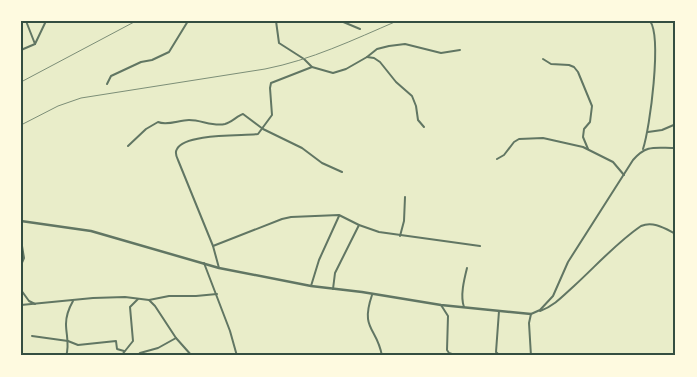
<svg xmlns="http://www.w3.org/2000/svg" width="697" height="377" font-family="Roboto,sans-serif">
	<style>
		.lines { fill: none; stroke-linecap: round; stroke-linejoin: round }
		.minor { stroke: #617663; stroke-width: 2 }
		.tertiary { stroke: #617663; stroke-width: 2.5 }
		.rail { stroke: #7c8e77; stroke-width: 1 }
		.neatline { fill: none; stroke: #344e41; stroke-width: 2 }
	</style>
	<rect width="100%" height="100%" fill="#e9edc9"/>
	<g class="lines">
		<g class="minor">
			<path d="M 26,21 L 35,44"/>
			<path d="M 276,21 L 279,43 L 304,59 L 312,67 L 333,73 L 346,69 L 367,57 L 377,49 L 389,46 L 405,44 L 441,53 L 460,50"/>
			<path d="M 341,21 L 360,29"/>
			<path d="M 21,50 L 35,44 L 46,21"/>
			<path d="M 367,57 L 374,58 L 380,62 L 396,82 L 412,96 L 416,106 L 418,120 L 424,127"/>
			<path d="M 543,59 L 551,64 L 569,65 L 574,67 L 578,72 L 592,106 L 590,122 L 584,129 L 583,137 L 588,149"/>
			<path d="M 107,84 L 111,76 L 141,62 L 152,60 L 169,52 L 188,21"/>
			<path d="M 648,132 L 662,130 L 676,124"/>
			<path d="M 128,146 L 146,129 L 158,122 C 167,126 179,120 189,120 C 202,120 213,127 225,124 C 232,122 237,116 243,114 L 263,129 L 302,148 L 322,163 L 342,172"/>
			<path d="M 643,149 C 650,128 662,37 650,21"/>
			<path d="M 497,159 L 504,155 L 514,142 L 519,139 L 543,138 L 583,147 L 613,162 L 624,175"/>
			<path d="M 400,236 L 404,221 L 405,197"/>
			<path d="M 21,240 L 24,258 L 21,265"/>
			<path d="M 213,246 L 282,219 L 291,217 L 339,215 L 359,225 L 379,232 L 480,246"/>
			<path d="M 204,263 L 230,331 L 237,356"/>
			<path d="M 219,268 L 213,246 L 178,160 C 176,156 175,152 177,149 C 185,133 243,136 258,134 L 272,115 L 270,88 L 271,83 L 312,67"/>
			<path d="M 311,286 L 319,260 L 339,216"/>
			<path d="M 333,289 L 335,273 L 359,225"/>
			<path d="M 21,290 L 29,301 L 35,304"/>
			<path d="M 372,295 C 360,330 377,327 382,356"/>
			<path d="M 149,300 L 155,306 L 176,338 L 192,356"/>
			<path d="M 21,305 L 93,298 L 125,297 L 149,300 L 169,296 L 196,296 L 217,294"/>
			<path d="M 441,305 L 448,316 L 447,350 L 449,353 L 458,356"/>
			<path d="M 464,307 C 460,296 464,280 467,268"/>
			<path d="M 499,311 L 496,352 L 500,356"/>
			<path d="M 540,311 C 554,306 563,296 574,286 C 596,266 616,243 641,226 C 653,221 664,228 676,234"/>
			<path d="M 32,336 L 68,341 L 78,345 L 116,341 L 117,349 L 124,351"/>
			<path d="M 66,356 C 70,345 66,335 66,324 C 66,315 69,308 73,301"/>
			<path d="M 121,356 L 133,341 L 130,307 L 138,299"/>
			<path d="M 137,356 L 140,353 L 158,348 L 176,338"/>
			<path d="M 531,356 L 529,323 L 531,314 L 540,310 L 553,296 L 568,262 L 633,160 C 647,144 655,148 676,148"/>
		</g>
		<path class="tertiary" d="M 21,221 L 91,231 L 219,268 L 311,286 L 362,292 L 441,305 L 531,314"/>
		<g class="rail">
			<path d="M 21,82 L 136,21"/>
			<path d="M 21,125 L 58,106 L 81,98 L 265,69 C 311,60 353,40 397,21"/>
		</g>
	</g>
	<rect width="697" height="377" fill="none" stroke="#fefae0" stroke-width="45"/>
	<rect x="22" y="22" width="652" height="332" class="neatline"/>
</svg>
